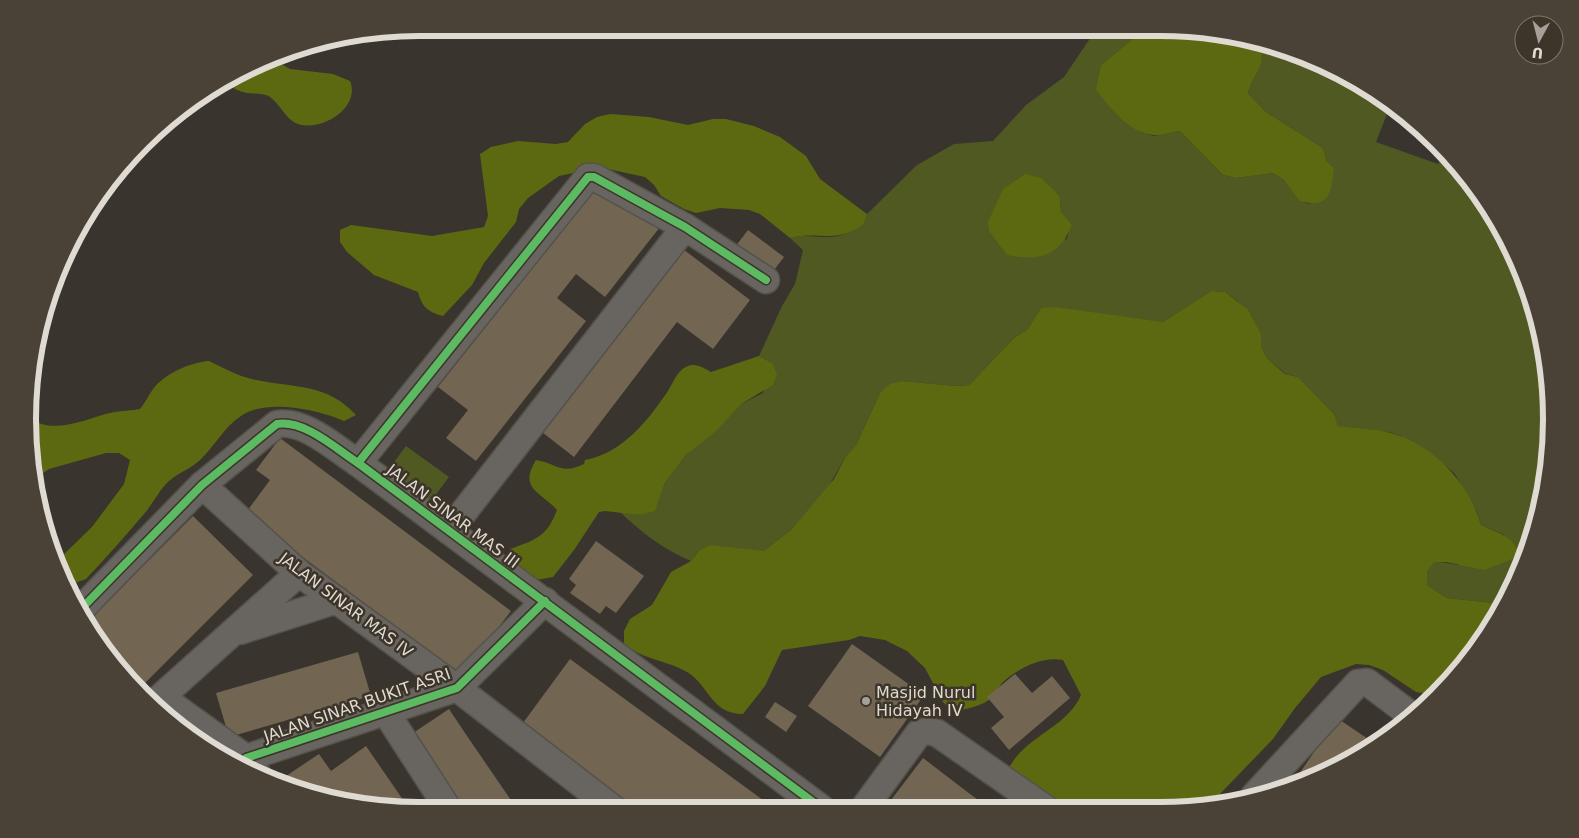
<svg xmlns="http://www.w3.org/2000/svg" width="1579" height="838" font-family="'DejaVu Sans',sans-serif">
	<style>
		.green { fill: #4f5921; fill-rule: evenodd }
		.forest { fill: #5c6911 }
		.building { fill: #726653 }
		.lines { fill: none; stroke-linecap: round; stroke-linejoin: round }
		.street-casing { stroke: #55514b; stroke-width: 29 }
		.street { stroke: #68645f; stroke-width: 26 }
		.cycleway-casing { stroke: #3d3529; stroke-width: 11 }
		.cycleway { stroke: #5cba63; stroke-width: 8 }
		.poi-dot { fill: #a5a099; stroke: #3d3529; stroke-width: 2 }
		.labels { text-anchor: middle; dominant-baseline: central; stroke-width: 5; stroke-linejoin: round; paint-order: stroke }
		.street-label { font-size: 16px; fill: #dfdad2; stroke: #3d3529 }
		.poi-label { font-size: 16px; fill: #dfdad2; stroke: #3d3529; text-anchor: start }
		.rim { fill: none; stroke: #dfdad2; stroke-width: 6 }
	</style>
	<rect width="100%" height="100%" fill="#39342e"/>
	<g class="green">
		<path d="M 1097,28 L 1136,28 L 1130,41 L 1101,65 L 1141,132 L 1154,136 L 1180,131 L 1223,175 L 1236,178 L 1273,173 L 1284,180 L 1299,201 L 1310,204 L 1327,162 L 1323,148 L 1266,112 L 1248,93 C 1254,73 1270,62 1256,40 L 1262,41 L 1333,68 L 1391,104 L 1376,142 L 1438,164 L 1445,152 C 1459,165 1469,182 1480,197 C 1553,298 1570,436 1526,552 C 1519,570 1514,588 1503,604 L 1447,598 L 1427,585 L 1427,572 L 1434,561 L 1458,565 L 1505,535 L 1481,525 L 1477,512 L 1455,474 L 1446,466 L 1401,436 L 1389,432 L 1338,427 L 1334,414 L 1298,377 L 1286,374 L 1267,358 L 1261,346 L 1261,334 L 1237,301 L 1225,292 L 1211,291 L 1163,322 L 1041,308 L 1027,330 L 1014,338 L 969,385 L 956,386 L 902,381 L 880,393 L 856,445 L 846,456 L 827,489 L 792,529 L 764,551 L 699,551 L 691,561 C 664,550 641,532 620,512 L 639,515 L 657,505 L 665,483 L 686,455 L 741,404 L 763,393 L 772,363 L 759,356 L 782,306 L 795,284 L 803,250 L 790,238 C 803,234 813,237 826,237 C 840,238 852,231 864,224 L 867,214 L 917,165 L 954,144 L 993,141 L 1026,105 L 1064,77 ZM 1056,192 L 1060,197 L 1061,212 L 1071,225 L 1066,241 Z"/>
		<path d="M 406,446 L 449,477 L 426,508 L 383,477 Z"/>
	</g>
	<g class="forest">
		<path d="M 1136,28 L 1185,28 L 1256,40 C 1271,63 1253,73 1248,93 L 1266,112 L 1323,148 L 1327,162 L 1334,168 C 1331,193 1330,209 1299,201 L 1284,180 L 1273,173 L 1236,178 L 1223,175 L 1180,131 C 1172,132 1161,136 1153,135 C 1128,132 1111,108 1096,90 L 1101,65 L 1130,41 Z"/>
		<path d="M 273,59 L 290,69 L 333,74 L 350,81 C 361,108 321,132 298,124 C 286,120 280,104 270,97 C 265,93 254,94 247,93 C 240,92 233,88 226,84 Z"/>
		<path d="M 610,114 L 649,117 L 688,125 L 713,119 L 726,119 L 754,126 L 780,137 L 806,156 L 820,179 L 867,214 L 864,224 C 835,245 820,230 790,238 L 760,214 L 749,210 L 720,208 L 696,213 L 684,209 L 661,196 L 654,185 L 645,177 L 608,169 L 583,171 L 559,176 L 528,198 L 519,209 L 516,222 L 484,263 L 472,285 L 443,316 C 428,312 422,307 418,292 L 374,275 L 347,252 L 340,242 L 340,230 L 351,225 L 432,236 L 484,227 L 488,216 L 480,154 L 491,147 L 518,141 L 556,144 L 568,142 L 585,124 L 597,117 Z"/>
		<path d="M 1025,174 L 1041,178 L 1056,192 L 1060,197 L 1061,212 L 1072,225 C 1059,257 1039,261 1007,255 L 989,231 L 988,222 L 1003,189 Z"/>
		<path d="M 1211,291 L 1225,292 L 1248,310 L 1261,334 L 1261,346 L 1267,358 L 1285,374 L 1298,377 L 1334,414 L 1338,426 C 1355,429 1374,428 1391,433 C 1434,445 1469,483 1481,525 C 1500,534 1513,535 1520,556 L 1484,570 L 1446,562 L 1434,562 L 1427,572 L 1427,585 L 1447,598 L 1503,604 L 1454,677 L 1434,695 L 1416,692 L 1383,670 L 1369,665 L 1356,664 L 1321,677 L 1295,708 L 1273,739 L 1219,795 L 1213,807 L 1035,808 L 1009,768 C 1025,736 1067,728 1081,695 L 1063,660 C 1042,656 1019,668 1003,682 C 998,687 995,695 989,700 C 979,707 963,710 952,711 L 943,702 L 925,668 L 907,651 L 885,640 L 860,636 L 849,640 L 782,650 L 765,686 L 743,714 C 711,714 709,685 687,672 C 666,660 644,660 624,644 L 624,631 L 630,619 L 652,605 L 671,572 L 691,561 L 699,551 L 710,545 L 764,551 L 792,529 L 834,479 L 846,456 L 856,445 L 880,393 L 890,384 L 902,381 L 956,386 L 969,385 L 1014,338 L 1027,330 L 1041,308 L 1055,307 L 1163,322 Z"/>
		<path d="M 759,356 L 772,363 L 777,374 L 773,385 L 741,404 L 716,431 L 686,455 L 665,483 L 655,511 L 639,515 L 605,511 L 599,512 L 574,550 L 553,577 L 536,580 L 508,560 L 510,549 C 535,540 547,537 557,510 C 541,492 518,489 536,460 C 559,464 560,475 584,464 L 585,460 C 622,453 647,422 668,391 C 673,383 677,371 686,367 C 696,362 703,368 711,372 Z"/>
		<path d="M 209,361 C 224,368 239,377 256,380 C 294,388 327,383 356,415 L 344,421 C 319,410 266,398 241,416 C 224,427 215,446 200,460 C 191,469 179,472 169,481 C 159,490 153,504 144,514 C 125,536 106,558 86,579 L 75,583 L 64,579 L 61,567 L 63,555 L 92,527 L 124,484 L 130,460 L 119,453 L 106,453 L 49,469 L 36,478 L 28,445 L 31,419 C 51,433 81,422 102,415 C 114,411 128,411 140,409 C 145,403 148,396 153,389 C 164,374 191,362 209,361 Z"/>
	</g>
	<g class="building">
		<path d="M 601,181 L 660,227 L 605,297 L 576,274 L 557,298 L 586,321 L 476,461 L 446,438 L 468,410 L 438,387 Z"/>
		<path d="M 748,230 L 784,257 L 768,278 L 732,251 Z"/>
		<path d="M 679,246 L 750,300 L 713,349 L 677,322 L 574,457 L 538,429 Z"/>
		<path d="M 280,438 L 511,611 L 462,676 L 245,514 L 270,480 L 256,470 Z"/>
		<path d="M 193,516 L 253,575 L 138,690 L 125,677 L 89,620 Z"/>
		<path d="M 596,541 L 644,576 L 616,613 L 606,606 L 600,614 L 570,593 L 576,585 L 569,579 Z"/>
		<path d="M 852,644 L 924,695 L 880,757 L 808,706 Z"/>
		<path d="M 358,652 L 371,696 L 229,737 L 216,693 Z"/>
		<path d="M 570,659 L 774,808 L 631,809 L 520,727 Z"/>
		<path d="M 1015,674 L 1032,693 L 1052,676 L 1070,698 L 1009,750 L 991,728 L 1004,717 L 987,697 Z"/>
		<path d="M 775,702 L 797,716 L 786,732 L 765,717 Z"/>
		<path d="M 449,709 L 465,733 L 517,809 L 465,809 L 429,757 L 413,733 Z"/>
		<path d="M 1337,718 L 1377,745 L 1310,781 L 1291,786 Z"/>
		<path d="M 366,746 L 410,810 L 394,810 L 318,797 L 289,786 L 283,778 L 319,754 L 331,771 Z"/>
		<path d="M 923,758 L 970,794 L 989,808 L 885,808 Z"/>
	</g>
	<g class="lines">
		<g class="street-casing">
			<g id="street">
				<path d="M 358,463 L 588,177 L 594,177 L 685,227 L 766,280"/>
				<path d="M 202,485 L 299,573 L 457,688 L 614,809"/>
				<path d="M 449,531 L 685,227"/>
				<path d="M 82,608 L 202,485 L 277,424 C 305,420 335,448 358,463 L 821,808"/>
				<path d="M 240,631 L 337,600"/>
				<path d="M 161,697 L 246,758 L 258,775"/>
				<path d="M 153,704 L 299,573"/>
				<path d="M 385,711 L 449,810"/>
				<path d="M 241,767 L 246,758 L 457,688 L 545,601"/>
				<path d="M 1254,796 L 1358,683 L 1367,682 L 1411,715"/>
				<path d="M 864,808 L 919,733 L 928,731 L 937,733 L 1045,808"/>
			</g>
		</g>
		<use href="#street" class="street"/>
		<g class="cycleway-casing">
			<g id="cycleway">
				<path d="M 358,463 L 588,177 L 594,177 L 685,227 L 766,280"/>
				<path d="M 82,608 L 202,485 L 277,424 C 305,420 335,448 358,463 L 821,808"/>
				<path d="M 241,767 L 246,758 L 457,688 L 545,601"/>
			</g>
		</g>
		<use href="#cycleway" class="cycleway"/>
	</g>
	<circle class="poi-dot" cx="866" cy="701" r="5"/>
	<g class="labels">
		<g class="street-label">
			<text transform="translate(453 516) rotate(37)">JALAN SINAR MAS III</text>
			<text transform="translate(346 605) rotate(37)">JALAN SINAR MAS IV</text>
			<text transform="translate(357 705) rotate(-19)">JALAN SINAR BUKIT ASRI</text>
		</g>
		<g class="poi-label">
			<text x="876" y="692">Masjid Nurul<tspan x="876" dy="18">Hidayah IV</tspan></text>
		</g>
	</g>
	<path d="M0 0H1579V838H0ZM419 36H1160A383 383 0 0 1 1543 419V419A383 383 0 0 1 1160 802H419A383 383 0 0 1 36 419V419A383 383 0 0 1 419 36Z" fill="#4a4237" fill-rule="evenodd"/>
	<path class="rim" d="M419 36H1160A383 383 0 0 1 1543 419V419A383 383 0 0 1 1160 802H419A383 383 0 0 1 36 419V419A383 383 0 0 1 419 36Z"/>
	<g transform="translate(1539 40) rotate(187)"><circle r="24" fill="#3d3529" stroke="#7e776d"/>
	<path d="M0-4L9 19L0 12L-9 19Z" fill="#a5a099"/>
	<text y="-8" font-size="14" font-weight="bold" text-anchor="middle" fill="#dfdad2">U</text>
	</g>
</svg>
